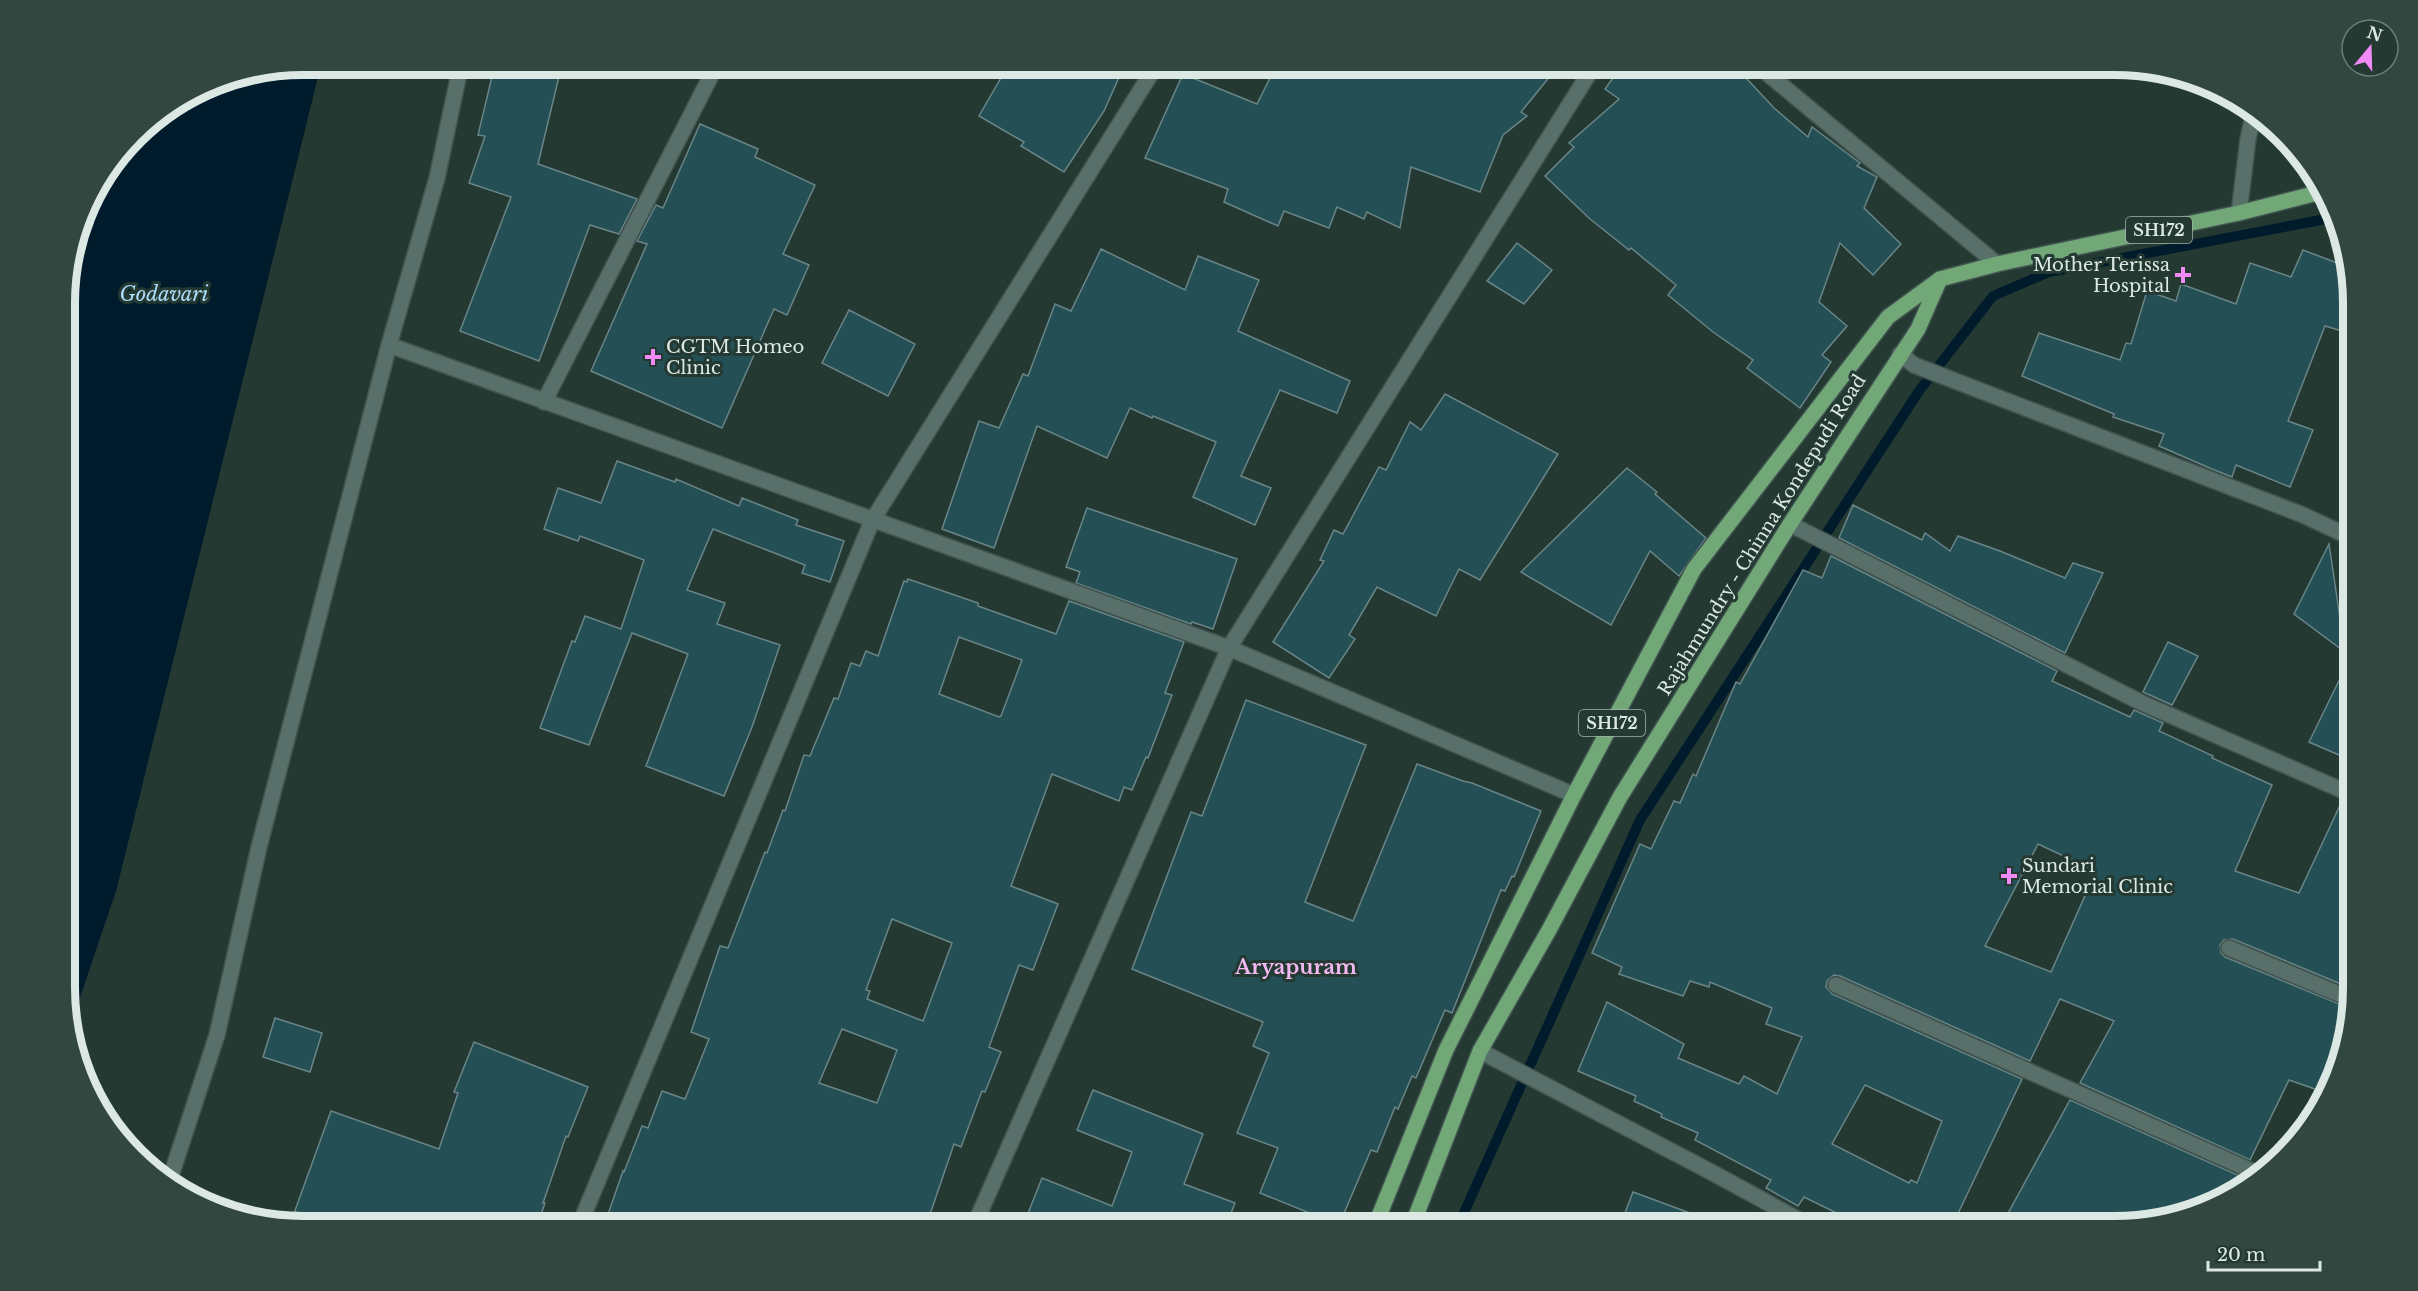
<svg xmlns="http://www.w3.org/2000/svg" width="2418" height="1291" font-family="'Libre Baskerville',serif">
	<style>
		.water { fill: #001b2b }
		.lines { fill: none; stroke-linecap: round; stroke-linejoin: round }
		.stream { stroke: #001b2b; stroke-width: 10 }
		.building { fill: #244f54; stroke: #6a8587; stroke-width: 1.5; fill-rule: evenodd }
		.minor-casing { stroke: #40544f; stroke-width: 18 }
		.major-casing { stroke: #40544f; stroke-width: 18 }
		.minor { stroke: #587069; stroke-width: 15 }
		.major { stroke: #72a878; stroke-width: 15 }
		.poi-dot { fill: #f18af4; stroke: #233932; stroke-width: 2 }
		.labels { text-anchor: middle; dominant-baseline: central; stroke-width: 6; stroke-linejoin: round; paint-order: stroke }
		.shield { fill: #233932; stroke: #a4b4af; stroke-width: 1.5 }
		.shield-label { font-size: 16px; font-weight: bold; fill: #dbe8e4 }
		.poi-label { font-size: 18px; fill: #dbe8e4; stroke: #233932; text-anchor: start }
		.street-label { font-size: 18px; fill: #dbe8e4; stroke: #233932 }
		.water-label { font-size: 20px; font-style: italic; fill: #addcf9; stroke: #233932 }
		.neighbourhood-label { font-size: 20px; font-weight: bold; fill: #f1b8f1; stroke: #233932 }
		.rim { fill: none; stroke: #dbe8e4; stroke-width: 8 }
	</style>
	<rect width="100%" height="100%" fill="#233932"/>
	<path class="water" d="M 303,65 L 321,65 L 116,891 L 69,1030 L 67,1019 L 65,287 L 89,198 L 146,124 L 212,83 Z"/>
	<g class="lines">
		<path class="stream" d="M 1458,1226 L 1640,820 L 1919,391 L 1993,296 L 2049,272 L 2331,218"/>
	</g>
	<g class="building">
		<path d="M 495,64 L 562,64 L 538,164 L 637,199 L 619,234 L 590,225 L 539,361 L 460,331 L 511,197 L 469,183 L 485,136 L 478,135 Z"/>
		<path d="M 1009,64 L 1125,64 L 1104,111 L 1064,172 L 1021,146 L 1024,142 L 979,116 Z"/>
		<path d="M 1277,64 L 1560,64 L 1521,112 L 1527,116 L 1503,135 L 1480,192 L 1411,167 L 1400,228 L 1367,212 L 1364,219 L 1337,207 L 1329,228 L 1284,211 L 1278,226 L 1224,202 L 1228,189 L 1145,158 L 1183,74 L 1257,104 Z"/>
		<path d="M 1623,64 L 1733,64 L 1774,108 L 1808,137 L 1812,127 L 1860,163 L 1857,166 L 1877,177 L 1864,208 L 1901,244 L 1873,275 L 1840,243 L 1819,302 L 1847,326 L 1822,355 L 1831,362 L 1800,408 L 1747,368 L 1753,360 L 1713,332 L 1668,295 L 1676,285 L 1631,248 L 1629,250 L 1590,219 L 1545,176 L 1574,147 L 1569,143 L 1619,99 L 1605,89 Z"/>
		<path d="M 700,124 L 758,149 L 755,157 L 815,185 L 783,254 L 809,265 L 787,315 L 774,309 L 722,428 L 591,371 L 647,244 L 637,241 L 656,205 L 663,208 Z"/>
		<path d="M 1517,243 L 1552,270 L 1524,304 L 1487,281 Z"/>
		<path d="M 1101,249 L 1185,290 L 1198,256 L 1259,280 L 1238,331 L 1350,381 L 1337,413 L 1280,390 L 1241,476 L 1271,488 L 1255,525 L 1193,497 L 1216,442 L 1153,416 L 1152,418 L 1130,408 L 1107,458 L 1037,426 L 994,548 L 942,529 L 979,421 L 999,428 L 1023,374 L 1028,376 L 1055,304 L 1071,311 Z"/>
		<path d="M 2303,250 L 2345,266 L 2343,272 L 2352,275 L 2352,334 L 2325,326 L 2288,421 L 2313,430 L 2290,487 L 2236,465 L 2232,477 L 2212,469 L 2159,446 L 2164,434 L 2113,417 L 2114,414 L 2022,376 L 2039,333 L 2120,360 L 2126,343 L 2131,344 L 2147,291 L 2176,301 L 2181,284 L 2236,304 L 2250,263 L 2291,277 Z"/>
		<path d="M 849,310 L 915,344 L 888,396 L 822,363 Z"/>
		<path d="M 1445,394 L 1558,454 L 1480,580 L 1459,569 L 1436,616 L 1377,587 L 1349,635 L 1355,639 L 1329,678 L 1273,642 L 1324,561 L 1320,560 L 1334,530 L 1343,534 L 1379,467 L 1386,470 L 1410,422 L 1421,430 Z"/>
		<path d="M 617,461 L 675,482 L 676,479 L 739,506 L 742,498 L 798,520 L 796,525 L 844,541 L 830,582 L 802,573 L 805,565 L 713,529 L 687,590 L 725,603 L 717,624 L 780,645 L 752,727 L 724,796 L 646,766 L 688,654 L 632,633 L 589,745 L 540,728 L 572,641 L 575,642 L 585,616 L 621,629 L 644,560 L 580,536 L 578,541 L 544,529 L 558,488 L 601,503 Z"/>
		<path d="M 1627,468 L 1657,492 L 1655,494 L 1706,538 L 1679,576 L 1650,551 L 1611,625 L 1521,572 Z"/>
		<path d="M 1853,505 L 1922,540 L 1925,533 L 1950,551 L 1958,536 L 2000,551 L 2065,578 L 2073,563 L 2103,573 L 2065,653 L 1839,538 Z"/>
		<path d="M 1087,508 L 1237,559 L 1213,629 L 1192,622 L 1191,624 L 1076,583 L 1080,572 L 1066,567 Z"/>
		<path d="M 2329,544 L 2345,652 L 2294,614 Z"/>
		<path d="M 1831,556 L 2057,671 L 2052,681 L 2130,717 L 2134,710 L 2163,723 L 2159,731 L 2213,756 L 2212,758 L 2272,785 L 2235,871 L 2299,893 L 2342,801 L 2353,805 L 2353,989 L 2233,939 L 2224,940 L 2220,945 L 2221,953 L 2225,957 L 2349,1008 L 2329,1094 L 2289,1080 L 2250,1160 L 2080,1083 L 2114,1021 L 2060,999 L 2030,1061 L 1840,976 L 1834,975 L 1827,981 L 1826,987 L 1832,994 L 2022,1079 L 1952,1226 L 1863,1226 L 1804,1197 L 1798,1206 L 1766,1188 L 1771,1180 L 1695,1140 L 1698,1133 L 1661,1117 L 1662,1114 L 1634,1101 L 1636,1096 L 1578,1071 L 1607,1002 L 1684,1044 L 1678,1058 L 1739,1084 L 1744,1076 L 1777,1094 L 1802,1037 L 1766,1024 L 1772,1008 L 1710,982 L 1709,987 L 1690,981 L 1683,996 L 1619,974 L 1622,967 L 1592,953 L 1640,844 L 1651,849 L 1674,801 L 1680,803 L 1693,774 L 1696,776 L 1736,682 L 1740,684 L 1803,570 L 1822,578 ZM 2038,844 L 2096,871 L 2051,972 L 1985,946 ZM 1865,1085 L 1942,1121 L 1917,1183 L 1911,1180 L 1909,1183 L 1832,1144 Z"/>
		<path d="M 908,579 L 978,603 L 978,606 L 1056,634 L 1069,601 L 1184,642 L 1165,693 L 1172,695 L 1148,758 L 1146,757 L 1132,790 L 1124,787 L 1119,801 L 1052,774 L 1011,886 L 1058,904 L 1033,970 L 1019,965 L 989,1047 L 1001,1052 L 985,1092 L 982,1091 L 961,1147 L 954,1144 L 926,1226 L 891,1226 L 854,1214 L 852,1226 L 604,1226 L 623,1171 L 624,1172 L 642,1126 L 648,1128 L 662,1091 L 685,1099 L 709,1039 L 691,1032 L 720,946 L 728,948 L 765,852 L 767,853 L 783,810 L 785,811 L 804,755 L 810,756 L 834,698 L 838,699 L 851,663 L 860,666 L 866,651 L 878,656 L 904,581 L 907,582 ZM 959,637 L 1022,660 L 1001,716 L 999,717 L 939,694 ZM 892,919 L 952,943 L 923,1021 L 867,999 L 870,991 L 866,990 ZM 842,1029 L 897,1050 L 877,1103 L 819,1083 Z"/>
		<path d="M 2168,642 L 2198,656 L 2172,705 L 2143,692 Z"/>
		<path d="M 2353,652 L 2353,761 L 2309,742 Z"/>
		<path d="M 1246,700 L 1366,745 L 1305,902 L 1353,921 L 1417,764 L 1463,781 L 1472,783 L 1541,811 L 1514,877 L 1512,876 L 1505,891 L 1501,890 L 1452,1013 L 1445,1010 L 1416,1078 L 1412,1076 L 1398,1109 L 1395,1107 L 1377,1152 L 1371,1150 L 1339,1225 L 1260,1193 L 1278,1148 L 1237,1133 L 1269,1053 L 1253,1046 L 1263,1022 L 1132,969 L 1191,812 L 1202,816 Z"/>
		<path d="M 275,1018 L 322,1033 L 310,1072 L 263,1057 Z"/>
		<path d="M 474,1042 L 588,1087 L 568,1137 L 566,1136 L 543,1203 L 545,1203 L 537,1226 L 322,1226 L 293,1216 L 331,1111 L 439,1149 L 458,1093 L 454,1092 Z"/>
		<path d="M 1093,1090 L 1203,1134 L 1184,1184 L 1235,1203 L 1226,1226 L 1023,1226 L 1042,1178 L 1112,1206 L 1132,1152 L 1077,1130 Z"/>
		<path d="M 2070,1100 L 2242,1177 L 2234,1193 L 2191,1214 L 2130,1226 L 2001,1226 Z"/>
		<path d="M 1633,1192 L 1717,1223 L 1716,1226 L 1620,1226 Z"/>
	</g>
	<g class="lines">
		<g class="minor-casing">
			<g id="minor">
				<path d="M 1756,64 L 1997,264"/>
				<path d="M 2239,213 L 2248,139 L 2254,112"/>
				<path d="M 389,345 L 1229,648 L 1574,795"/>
				<path d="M 1900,354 L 1914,365 L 2303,515 L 2352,538"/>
				<path d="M 544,402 L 717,64"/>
				<path d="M 1790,524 L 2142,703 L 2353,795"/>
				<path d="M 2229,948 L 2351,999"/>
				<path d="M 1836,985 L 2261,1175"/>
				<path d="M 1480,1051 L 1713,1173 L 1810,1226"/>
				<path d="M 170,1179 L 217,1035 L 259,847 L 389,345 L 437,178 L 461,64"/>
				<path d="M 579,1226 L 872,521 L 1157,64"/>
				<path d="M 974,1226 L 1229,648 L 1595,64"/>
			</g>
		</g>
		<g class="major-casing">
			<g id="major">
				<path d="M 1375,1226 L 1446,1050 L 1574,795 L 1694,569 L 1888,317 L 1940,279 L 1997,264 L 2239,213 L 2321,192"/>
				<path d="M 1412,1226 L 1480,1051 L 1549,930 L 1620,797 L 1790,524 L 1918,329 L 1940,279"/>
			</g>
		</g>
		<use href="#minor" class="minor"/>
		<use href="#major" class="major"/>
	</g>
	<g class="poi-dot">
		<path d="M2180 266h6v6h6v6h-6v6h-6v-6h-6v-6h6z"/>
		<path d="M650 348h6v6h6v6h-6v6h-6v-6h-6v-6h6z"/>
		<path d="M2006 867h6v6h6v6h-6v6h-6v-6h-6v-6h6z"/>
	</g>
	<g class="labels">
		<g class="shield">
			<rect x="2126" y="217" width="66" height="26" rx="4.5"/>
			<rect x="1579" y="710" width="66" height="26" rx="4.5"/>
		</g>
		<g class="shield-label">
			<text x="2159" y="230">SH172</text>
			<text x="1612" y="723">SH172</text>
		</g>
		<g class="poi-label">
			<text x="2170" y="265" text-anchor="end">Mother Terissa<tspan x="2170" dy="21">Hospital</tspan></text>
			<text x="666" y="347">CGTM Homeo<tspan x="666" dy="21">Clinic</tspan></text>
			<text x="2022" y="866">Sundari<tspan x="2022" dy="21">Memorial Clinic</tspan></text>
		</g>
		<g class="street-label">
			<text transform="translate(1762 535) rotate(-58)">Rajahmundry - Chinna Kondepudi Road</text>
		</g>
		<g class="water-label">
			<text x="164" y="294">Godavari</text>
		</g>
		<g class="neighbourhood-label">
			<text x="1296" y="967">Aryapuram</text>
		</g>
	</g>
	<path d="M0 0H2418V1291H0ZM303 75H2115A228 228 0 0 1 2343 303V988A228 228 0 0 1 2115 1216H303A228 228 0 0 1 75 988V303A228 228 0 0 1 303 75Z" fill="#324740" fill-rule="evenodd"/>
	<path class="rim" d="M303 75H2115A228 228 0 0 1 2343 303V988A228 228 0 0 1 2115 1216H303A228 228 0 0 1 75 988V303A228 228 0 0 1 303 75Z"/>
	<g transform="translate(2370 48) rotate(19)"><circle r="28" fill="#233932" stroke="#6d7f79" stroke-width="1.5"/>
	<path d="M0-4.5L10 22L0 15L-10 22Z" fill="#f18af4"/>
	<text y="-9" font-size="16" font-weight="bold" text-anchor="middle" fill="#dbe8e4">N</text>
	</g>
	<path d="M2208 1261v9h112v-9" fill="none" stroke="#dbe8e4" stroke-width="3"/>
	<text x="2217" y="1261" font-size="18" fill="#dbe8e4" stroke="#233932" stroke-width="4.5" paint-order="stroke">20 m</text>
</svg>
